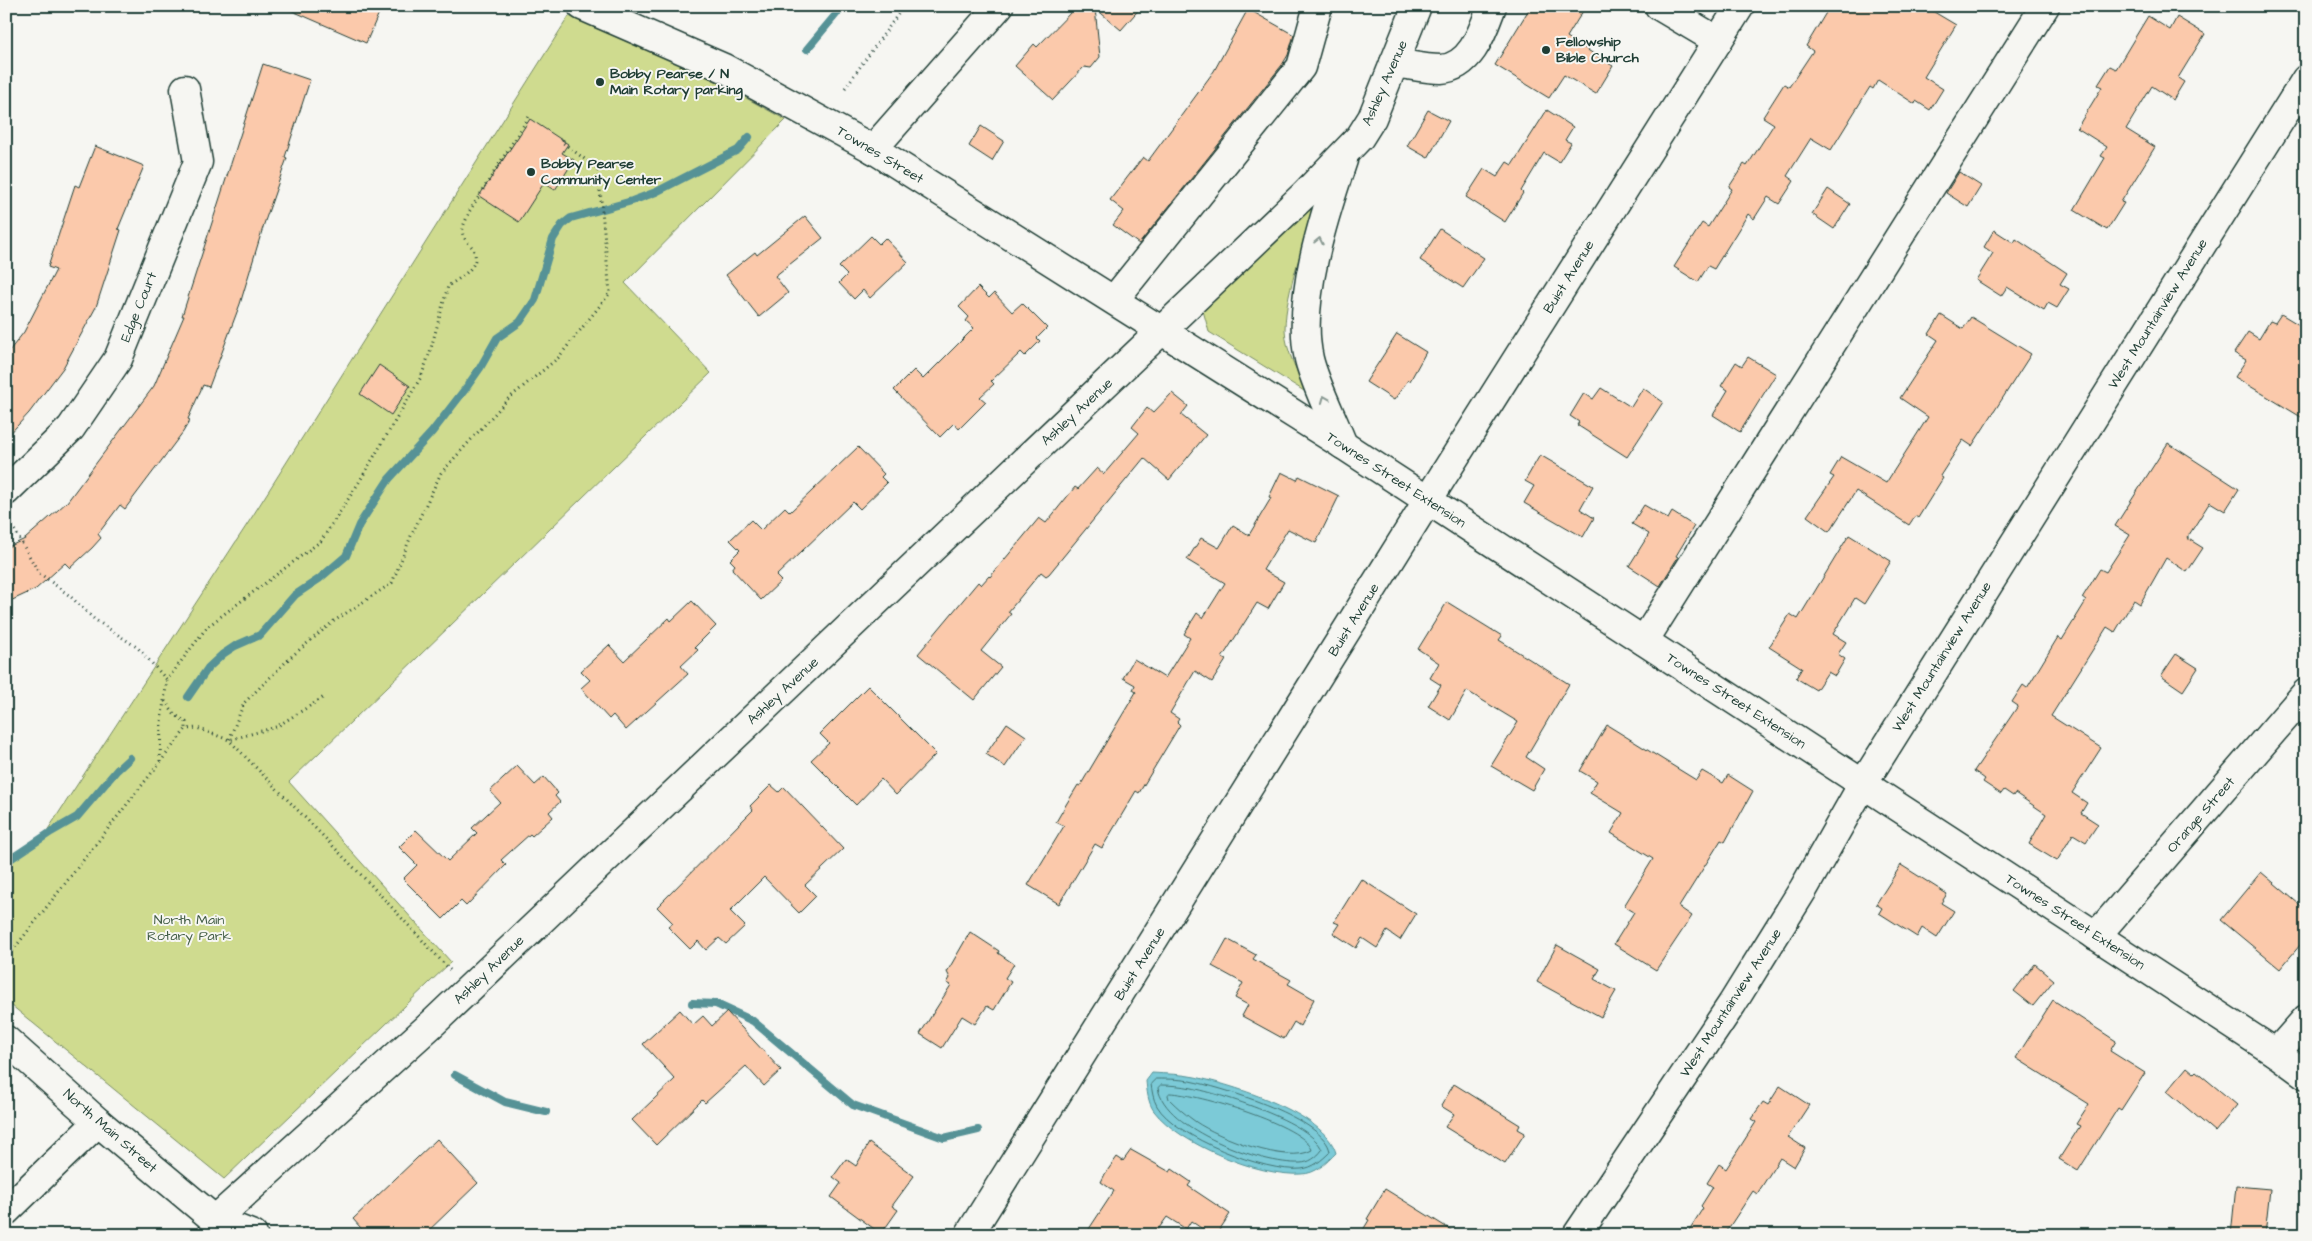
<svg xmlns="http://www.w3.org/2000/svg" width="2312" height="1241" font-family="'Architects Daughter',sans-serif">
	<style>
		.green { fill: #cfdb8f; stroke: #778c62 }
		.water { fill: #7bcad7; stroke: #569296 }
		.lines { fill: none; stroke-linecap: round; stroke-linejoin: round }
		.shore { stroke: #447575; stroke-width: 1 }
		.stream { stroke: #569296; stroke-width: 8 }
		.building { fill: #fbc9ab; stroke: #1f3d34 }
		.minor-casing { stroke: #1f3d34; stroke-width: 31 }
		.path { stroke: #1f3d34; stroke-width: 3; stroke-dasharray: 1 4; stroke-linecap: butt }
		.minor { stroke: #f6f6f2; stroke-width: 28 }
		.oneway { stroke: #8a9a93 }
		.poi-dot { fill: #1f3d34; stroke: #f6f6f2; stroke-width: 2 }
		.labels { text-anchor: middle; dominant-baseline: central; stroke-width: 4; stroke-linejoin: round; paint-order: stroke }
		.poi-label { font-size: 14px; font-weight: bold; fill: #1f3d34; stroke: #f6f6f2; text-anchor: start }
		.street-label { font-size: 14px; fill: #1f3d34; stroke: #f6f6f2 }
		.park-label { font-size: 14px; fill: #425d46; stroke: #f6f6f2 }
	</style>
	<rect width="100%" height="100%" fill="#f6f6f2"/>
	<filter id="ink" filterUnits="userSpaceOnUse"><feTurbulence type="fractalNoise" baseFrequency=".02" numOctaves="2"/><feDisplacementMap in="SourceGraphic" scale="10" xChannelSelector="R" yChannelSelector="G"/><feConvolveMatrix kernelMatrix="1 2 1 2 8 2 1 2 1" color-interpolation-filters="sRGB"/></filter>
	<g filter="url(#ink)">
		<g class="green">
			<path d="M 569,16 L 690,67 L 786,120 L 625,283 L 711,373 L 289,782 L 451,962 L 224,1179 L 6,1001 L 6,849 L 19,855 L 43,837 L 252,517 Z"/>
			<path d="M 1320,194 C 1308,234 1285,289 1285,330 C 1286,353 1299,375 1309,394 L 1209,332 L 1202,307 Z"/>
		</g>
		<path class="water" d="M 1152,1073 C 1166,1074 1181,1074 1195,1077 C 1232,1085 1325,1113 1336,1153 C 1326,1163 1316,1174 1301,1174 C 1260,1177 1179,1144 1154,1111 C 1148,1103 1147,1091 1146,1081 Z"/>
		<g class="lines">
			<g class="shore">
				<path d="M 1156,1079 C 1169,1079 1182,1079 1194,1082 C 1223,1088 1326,1119 1330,1152 C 1322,1160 1313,1168 1301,1169 C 1266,1173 1175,1137 1157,1106 C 1153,1099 1152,1091 1151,1084 Z"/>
				<path d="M 1161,1085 C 1171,1085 1182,1086 1192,1088 C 1220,1094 1312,1122 1322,1150 C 1317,1157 1309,1163 1300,1163 C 1262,1165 1164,1129 1158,1088 Z"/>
				<path d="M 1170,1093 C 1197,1094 1304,1125 1312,1150 C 1288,1165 1218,1137 1196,1122 C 1186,1115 1177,1107 1169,1099 L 1168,1095 Z"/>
			</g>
			<g class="stream">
				<path d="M 807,49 L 843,6"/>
				<path d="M 188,697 L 208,668 L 223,654 L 235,646 L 260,635 L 295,595 L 319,579 L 346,556 L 359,525 L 389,479 L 432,432 L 466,388 L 480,368 L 497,338 L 520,322 L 535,300 L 553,239 L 562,225 L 571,218 L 632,201 L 656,192 L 738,150 L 749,137"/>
				<path d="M 6,862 L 51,832 L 77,817 L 117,770 L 130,758"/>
				<path d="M 692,1003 L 716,1004 L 753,1021 L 853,1105 L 944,1138 L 978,1130"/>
				<path d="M 455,1075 L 505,1102 L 546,1112"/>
			</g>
		</g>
		<g class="building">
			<path d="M 281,6 L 382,6 L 366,43 Z"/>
			<path d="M 1077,6 L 1142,6 L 1121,30 L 1095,8 L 1100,57 L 1091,68 L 1084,67 L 1053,100 L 1015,66 L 1034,44 L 1037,47 Z"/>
			<path d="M 1531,6 L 1586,6 L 1567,37 L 1613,66 L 1596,94 L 1564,75 L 1549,98 L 1495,65 Z"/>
			<path d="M 1830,6 L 1924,6 L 1956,25 L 1924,77 L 1943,89 L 1930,110 L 1916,101 L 1915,104 L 1878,80 L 1873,89 L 1870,87 L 1831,150 L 1811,138 L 1787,176 L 1794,181 L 1779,204 L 1768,197 L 1754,219 L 1748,214 L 1714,269 L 1708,266 L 1698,282 L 1674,267 L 1702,223 L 1708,227 L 1732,189 L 1729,187 L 1744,164 L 1747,166 L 1774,124 L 1763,117 L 1784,84 L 1789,87 L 1813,51 L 1806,46 Z"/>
			<path d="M 1248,9 L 1294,35 L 1288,55 L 1282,65 L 1139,244 L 1113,225 L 1124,211 L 1110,200 L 1143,157 L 1148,161 L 1214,71 Z"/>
			<path d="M 2148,16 L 2170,30 L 2177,17 L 2205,34 L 2178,78 L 2184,82 L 2173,100 L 2152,86 L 2126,129 L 2155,147 L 2121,202 L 2124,203 L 2107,230 L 2074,210 L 2105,158 L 2101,156 L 2107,147 L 2077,128 L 2102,87 L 2098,85 L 2110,66 L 2116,69 Z"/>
			<path d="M 263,64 L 310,80 L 285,157 L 287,158 L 264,224 L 240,304 L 209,387 L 203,385 L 188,419 L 190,420 L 183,432 L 125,509 L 120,505 L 98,534 L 101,538 L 92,548 L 70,568 L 65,563 L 36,589 L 6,603 L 6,548 L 25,539 L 67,502 L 154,386 L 184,316 L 182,316 Z"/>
			<path d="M 1428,110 L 1449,121 L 1428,158 L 1407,146 Z"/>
			<path d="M 1547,110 L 1573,127 L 1565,140 L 1571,143 L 1559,162 L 1544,153 L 1521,191 L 1523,193 L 1505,222 L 1466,197 L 1484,169 L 1497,177 L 1507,162 L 1512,165 Z"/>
			<path d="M 530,119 L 568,144 L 562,153 L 574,160 L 555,190 L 544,183 L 519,222 L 479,196 Z"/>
			<path d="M 981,126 L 1004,141 L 992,161 L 969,146 Z"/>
			<path d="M 95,146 L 144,166 L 118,229 L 121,230 L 96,307 L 63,368 L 29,413 L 6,438 L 6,355 L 24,332 L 56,270 L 48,267 L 75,185 L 79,187 Z"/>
			<path d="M 1959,172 L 1981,186 L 1968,207 L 1946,193 Z"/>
			<path d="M 1828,189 L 1850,204 L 1834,229 L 1812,214 Z"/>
			<path d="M 805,216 L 823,238 L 775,276 L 788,293 L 759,317 L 726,275 L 755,252 L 757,255 Z"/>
			<path d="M 1440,229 L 1484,258 L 1463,288 L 1420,260 Z"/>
			<path d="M 1994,230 L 2014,243 L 2016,239 L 2067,273 L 2060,284 L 2069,289 L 2057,308 L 2048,303 L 2044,310 L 2007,287 L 2001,296 L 1976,280 L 1993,253 L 1984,247 Z"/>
			<path d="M 871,236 L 879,244 L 885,238 L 908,262 L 870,298 L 863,290 L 854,299 L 839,283 L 847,275 L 839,267 Z"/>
			<path d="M 978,287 L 989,298 L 994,293 L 1012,312 L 1022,303 L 1047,328 L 1037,338 L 1040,341 L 1025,356 L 1021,352 L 991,381 L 994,384 L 980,397 L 986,402 L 959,429 L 954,423 L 940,437 L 894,390 L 914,370 L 923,379 L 974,328 L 966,321 L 969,317 L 959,307 Z"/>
			<path d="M 2281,314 L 2306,329 L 2306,420 L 2235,377 L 2246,360 L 2234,353 L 2248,332 L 2259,339 L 2270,321 L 2275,323 Z"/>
			<path d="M 1941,315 L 1963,329 L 1971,317 L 2031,354 L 1972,446 L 1963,440 L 1940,476 L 1943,478 L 1918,518 L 1915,516 L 1909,525 L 1856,491 L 1829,532 L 1807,516 L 1834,477 L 1830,475 L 1841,457 L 1886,483 L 1928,417 L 1900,398 L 1938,340 L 1929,334 Z"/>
			<path d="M 1397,334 L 1426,352 L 1410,381 L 1408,380 L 1394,400 L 1366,382 Z"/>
			<path d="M 1748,357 L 1776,374 L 1740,432 L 1713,415 L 1728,390 L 1721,386 L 1736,362 L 1742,366 Z"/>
			<path d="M 379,365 L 410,386 L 391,415 L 360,394 Z"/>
			<path d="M 1601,388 L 1631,407 L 1643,388 L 1663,402 L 1627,457 L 1577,425 L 1579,422 L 1570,416 L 1584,393 L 1593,399 Z"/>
			<path d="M 1172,393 L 1188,406 L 1181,415 L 1206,435 L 1169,480 L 1144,458 L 1049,574 L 1046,576 L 1041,572 L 1008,612 L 1011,614 L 981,651 L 1001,667 L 974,700 L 918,654 L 978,582 L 981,585 L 989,576 L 990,577 L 1039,518 L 1046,523 L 1075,487 L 1078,489 L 1097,468 L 1104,474 L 1139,433 L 1132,427 L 1147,408 L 1153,413 Z"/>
			<path d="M 2168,443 L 2239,489 L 2225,511 L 2210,502 L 2187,538 L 2203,548 L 2187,572 L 2166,558 L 2140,604 L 2134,600 L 2115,632 L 2107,627 L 2051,716 L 2101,748 L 2072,793 L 2087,803 L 2081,813 L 2098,824 L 2086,842 L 2073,834 L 2057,861 L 2029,844 L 2046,814 L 2015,793 L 2013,796 L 2004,790 L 2001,794 L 1983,782 L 1985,779 L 1974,771 L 2018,706 L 2012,702 L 2023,685 L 2027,688 L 2058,637 L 2062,640 L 2086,601 L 2082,598 L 2100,569 L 2106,572 L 2130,535 L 2115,526 Z"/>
			<path d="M 858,447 L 884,474 L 881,477 L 887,483 L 860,509 L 853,502 L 776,576 L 781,581 L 761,600 L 732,569 L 735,565 L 730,560 L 740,550 L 730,540 L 751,520 L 761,530 L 785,507 L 790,512 Z"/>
			<path d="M 1540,455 L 1593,486 L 1580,509 L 1594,518 L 1583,537 L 1524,503 L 1534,486 L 1525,481 Z"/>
			<path d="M 1281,472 L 1297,480 L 1299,476 L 1339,496 L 1316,543 L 1288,529 L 1263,570 L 1284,582 L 1268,609 L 1257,603 L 1222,658 L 1226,660 L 1212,682 L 1195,671 L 1170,713 L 1179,719 L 1177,722 L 1180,725 L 1139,793 L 1136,791 L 1102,848 L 1095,844 L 1059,904 L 1028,885 L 1064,826 L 1056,822 L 1067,803 L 1078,785 L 1080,786 L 1136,692 L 1133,690 L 1135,685 L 1123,678 L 1134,659 L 1165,678 L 1190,638 L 1184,634 L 1197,613 L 1203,618 L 1225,583 L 1187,560 L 1201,538 L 1219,548 L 1233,525 L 1249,535 L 1271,498 L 1269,497 Z"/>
			<path d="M 1644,505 L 1668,519 L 1672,512 L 1694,526 L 1676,556 L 1678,557 L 1660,586 L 1629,566 L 1649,534 L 1632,524 Z"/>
			<path d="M 1849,535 L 1891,561 L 1864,604 L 1855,598 L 1833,634 L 1846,642 L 1838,654 L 1845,659 L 1835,676 L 1828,672 L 1816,690 L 1796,678 L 1802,668 L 1769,647 L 1790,614 L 1798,619 Z"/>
			<path d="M 692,601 L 716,626 L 695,647 L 698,650 L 681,666 L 688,674 L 626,730 L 613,715 L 609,719 L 581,688 L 590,680 L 581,671 L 609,645 L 624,661 L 669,618 L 671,621 Z"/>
			<path d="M 1447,602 L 1502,636 L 1499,640 L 1569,684 L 1526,757 L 1544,769 L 1532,790 L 1491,766 L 1518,722 L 1467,691 L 1450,720 L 1428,706 L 1441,685 L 1430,678 L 1439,663 L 1418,649 Z"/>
			<path d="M 2176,654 L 2198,668 L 2183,691 L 2161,676 Z"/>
			<path d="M 868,686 L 936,754 L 896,795 L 881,779 L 856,805 L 811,760 L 829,743 L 820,734 Z"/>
			<path d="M 1007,723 L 1026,736 L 1005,767 L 986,754 Z"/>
			<path d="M 1607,725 L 1696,780 L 1702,771 L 1723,783 L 1728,775 L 1753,791 L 1725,842 L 1721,840 L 1679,907 L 1692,916 L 1656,970 L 1614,944 L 1634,912 L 1624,906 L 1653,859 L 1611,833 L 1623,813 L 1590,793 L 1597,781 L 1580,771 Z"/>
			<path d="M 517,766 L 535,785 L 544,777 L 558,793 L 555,796 L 560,802 L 549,812 L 553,817 L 532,836 L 530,834 L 501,860 L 506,865 L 466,906 L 461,901 L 443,919 L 403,879 L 417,865 L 399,847 L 416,830 L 448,861 L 477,833 L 472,828 L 500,802 L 490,791 Z"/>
			<path d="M 771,785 L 779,792 L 784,787 L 843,849 L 805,885 L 816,896 L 799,913 L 764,877 L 730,911 L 745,926 L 726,944 L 719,938 L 706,950 L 698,941 L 690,949 L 668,927 L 673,923 L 657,907 L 753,810 L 750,806 Z"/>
			<path d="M 1901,865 L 1947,894 L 1941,903 L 1954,911 L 1937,938 L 1922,928 L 1917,937 L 1879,913 L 1882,908 L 1876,904 Z"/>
			<path d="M 2261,872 L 2306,910 L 2306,938 L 2280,969 L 2221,920 Z"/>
			<path d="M 1361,879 L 1416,914 L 1400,940 L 1387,931 L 1377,948 L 1362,938 L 1356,948 L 1333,933 L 1339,924 L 1334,922 Z"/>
			<path d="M 970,932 L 999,951 L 998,953 L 1014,964 L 1005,978 L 1011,982 L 994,1010 L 987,1006 L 975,1024 L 962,1016 L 942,1048 L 920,1034 L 951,985 L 947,983 L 950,978 L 947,972 Z"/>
			<path d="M 1227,939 L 1256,955 L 1253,959 L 1291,980 L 1288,984 L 1314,999 L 1300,1026 L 1294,1022 L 1284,1039 L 1242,1016 L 1248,1005 L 1235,998 L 1243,983 L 1212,966 Z"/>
			<path d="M 1557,945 L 1600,969 L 1594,979 L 1616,991 L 1601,1017 L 1537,982 Z"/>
			<path d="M 2035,964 L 2054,980 L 2033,1006 L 2014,991 Z"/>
			<path d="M 2053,1000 L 2116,1041 L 2110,1051 L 2145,1073 L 2121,1110 L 2118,1108 L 2078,1171 L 2059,1159 L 2080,1126 L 2076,1124 L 2089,1104 L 2016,1058 Z"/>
			<path d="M 680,1010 L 693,1025 L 703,1016 L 712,1026 L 727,1012 L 781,1070 L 764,1086 L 746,1066 L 705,1103 L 702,1100 L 656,1145 L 632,1120 L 675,1079 L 643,1044 Z"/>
			<path d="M 2187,1067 L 2194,1073 L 2196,1071 L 2237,1105 L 2215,1132 L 2167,1091 Z"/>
			<path d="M 1454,1084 L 1520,1125 L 1518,1129 L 1525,1133 L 1505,1164 L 1445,1127 L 1454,1114 L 1441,1106 Z"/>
			<path d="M 1780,1086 L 1809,1105 L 1788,1137 L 1805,1148 L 1794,1167 L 1780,1158 L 1757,1194 L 1753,1191 L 1724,1235 L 1686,1235 L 1703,1208 L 1701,1206 L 1713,1187 L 1707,1183 L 1719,1164 L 1726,1169 L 1756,1122 L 1751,1119 L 1763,1102 L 1768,1105 Z"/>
			<path d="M 437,1139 L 478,1183 L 424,1235 L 367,1235 L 353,1219 Z"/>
			<path d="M 869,1143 L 914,1176 L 892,1206 L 898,1210 L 881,1234 L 831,1197 L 841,1183 L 833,1177 L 846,1159 L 856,1166 Z"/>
			<path d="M 1131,1150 L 1170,1172 L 1172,1169 L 1191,1182 L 1188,1186 L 1230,1214 L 1216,1235 L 1211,1235 L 1191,1221 L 1186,1229 L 1167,1217 L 1154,1235 L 1085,1235 L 1114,1191 L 1101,1182 L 1105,1174 L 1117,1157 L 1123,1161 Z"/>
			<path d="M 2236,1186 L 2270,1189 L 2265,1235 L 2231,1235 Z"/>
			<path d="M 1385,1189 L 1419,1210 L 1459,1235 L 1360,1235 L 1369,1220 L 1367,1219 Z"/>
		</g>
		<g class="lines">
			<g class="minor-casing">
				<g id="minor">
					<path d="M 582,6 L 724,68 L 873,149 L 1343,445 L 2276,1053 L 2306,1075"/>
					<path d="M 1659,6 L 1718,41"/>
					<path d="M 1394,63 C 1409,65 1426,69 1441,69 C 1472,67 1483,30 1492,6"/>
					<path d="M 873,149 L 999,6"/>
					<path d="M 1343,160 C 1324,216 1296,301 1309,359 C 1315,384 1333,419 1343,445"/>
					<path d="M 1114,300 L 1301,67 L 1318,6"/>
					<path d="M 6,491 L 71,428 L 118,359 L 198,162 L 185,89"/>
					<path d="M 1644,641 L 2045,6"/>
					<path d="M 2096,936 L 2306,693"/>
					<path d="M 6,1040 L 98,1122 L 215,1220 L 224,1235"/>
					<path d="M 2276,1053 L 2306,1019"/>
					<path d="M 6,1211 L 98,1122"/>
					<path d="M 215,1220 L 434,1022 L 1304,195 L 1360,137 L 1372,118 L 1417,6"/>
					<path d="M 215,1220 L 253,1235"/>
					<path d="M 969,1235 L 1443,476 L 1740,6"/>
					<path d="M 1577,1235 L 1732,1004 L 1804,888 L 1863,784 L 2306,79"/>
				</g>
			</g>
			<g class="path">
				<path d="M 845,88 L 904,6"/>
				<path d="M 7,517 L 39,573 L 70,596 L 94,619 L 138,648 L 167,680"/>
				<path d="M 165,701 L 174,714 L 186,722 L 186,729"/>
				<path d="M 160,761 L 161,722 L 167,680 L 207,627 L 321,541 L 358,484 L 421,377 L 430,352 L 448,286 C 458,279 481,267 474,251 C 472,245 465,241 463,235 C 461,227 467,219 469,212 L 530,115"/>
				<path d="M 6,959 L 186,729 L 197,728 L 229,740 L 276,727 L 324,697"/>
				<path d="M 450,970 L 371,885 L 229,740 L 244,703 L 292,656 L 334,621 L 392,583 L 411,536 L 441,473 L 508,399 L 558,358 L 610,293 L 598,169 L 562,142 L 565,137"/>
			</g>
			<use href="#minor" class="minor"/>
		</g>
		<defs><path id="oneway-chevron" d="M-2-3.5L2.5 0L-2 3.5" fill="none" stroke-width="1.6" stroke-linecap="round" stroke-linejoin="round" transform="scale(1.25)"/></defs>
		<g class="oneway">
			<use href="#oneway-chevron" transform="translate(1319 241) rotate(-78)"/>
			<use href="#oneway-chevron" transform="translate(1325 399) rotate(-112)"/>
		</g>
	</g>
	<g class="poi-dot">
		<circle cx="1546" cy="50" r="5"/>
		<circle cx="600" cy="82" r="5"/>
		<circle cx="531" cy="172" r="5"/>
	</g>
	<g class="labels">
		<g class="poi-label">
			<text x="1556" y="42">Fellowship<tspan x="1556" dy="16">Bible Church</tspan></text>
			<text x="610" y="74">Bobby Pearse / N<tspan x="610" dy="16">Main Rotary parking</tspan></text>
			<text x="541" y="164">Bobby Pearse<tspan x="541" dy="16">Community Center</tspan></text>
		</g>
		<g class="street-label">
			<text transform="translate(1385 83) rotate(-66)">Ashley Avenue</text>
			<text transform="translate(880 155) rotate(31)">Townes Street</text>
			<text transform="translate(1569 277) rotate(-58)">Buist Avenue</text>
			<text transform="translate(139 307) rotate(-68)">Edge Court</text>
			<text transform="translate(2158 314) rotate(-58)">West Mountainview Avenue</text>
			<text transform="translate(1077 412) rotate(-43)">Ashley Avenue</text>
			<text transform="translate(1396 480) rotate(33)">Townes Street Extension</text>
			<text transform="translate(1354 620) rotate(-58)">Buist Avenue</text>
			<text transform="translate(1942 657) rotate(-58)">West Mountainview Avenue</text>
			<text transform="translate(783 691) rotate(-43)">Ashley Avenue</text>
			<text transform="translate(1736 701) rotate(33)">Townes Street Extension</text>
			<text transform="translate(2201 815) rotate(-49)">Orange Street</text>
			<text transform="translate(2075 922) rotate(33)">Townes Street Extension</text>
			<text transform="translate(1140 964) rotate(-58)">Buist Avenue</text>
			<text transform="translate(489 970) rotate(-44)">Ashley Avenue</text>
			<text transform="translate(1731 1003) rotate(-57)">West Mountainview Avenue</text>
			<text transform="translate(110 1131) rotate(41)">North Main Street</text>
		</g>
		<g class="park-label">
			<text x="189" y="920">North Main<tspan x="189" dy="16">Rotary Park</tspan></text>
		</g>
	</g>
	<rect width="2312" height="1241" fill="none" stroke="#f6f6f2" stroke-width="25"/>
	<rect x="12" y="12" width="2287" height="1216" fill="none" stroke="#1f3d34" stroke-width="2" filter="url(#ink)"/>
</svg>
